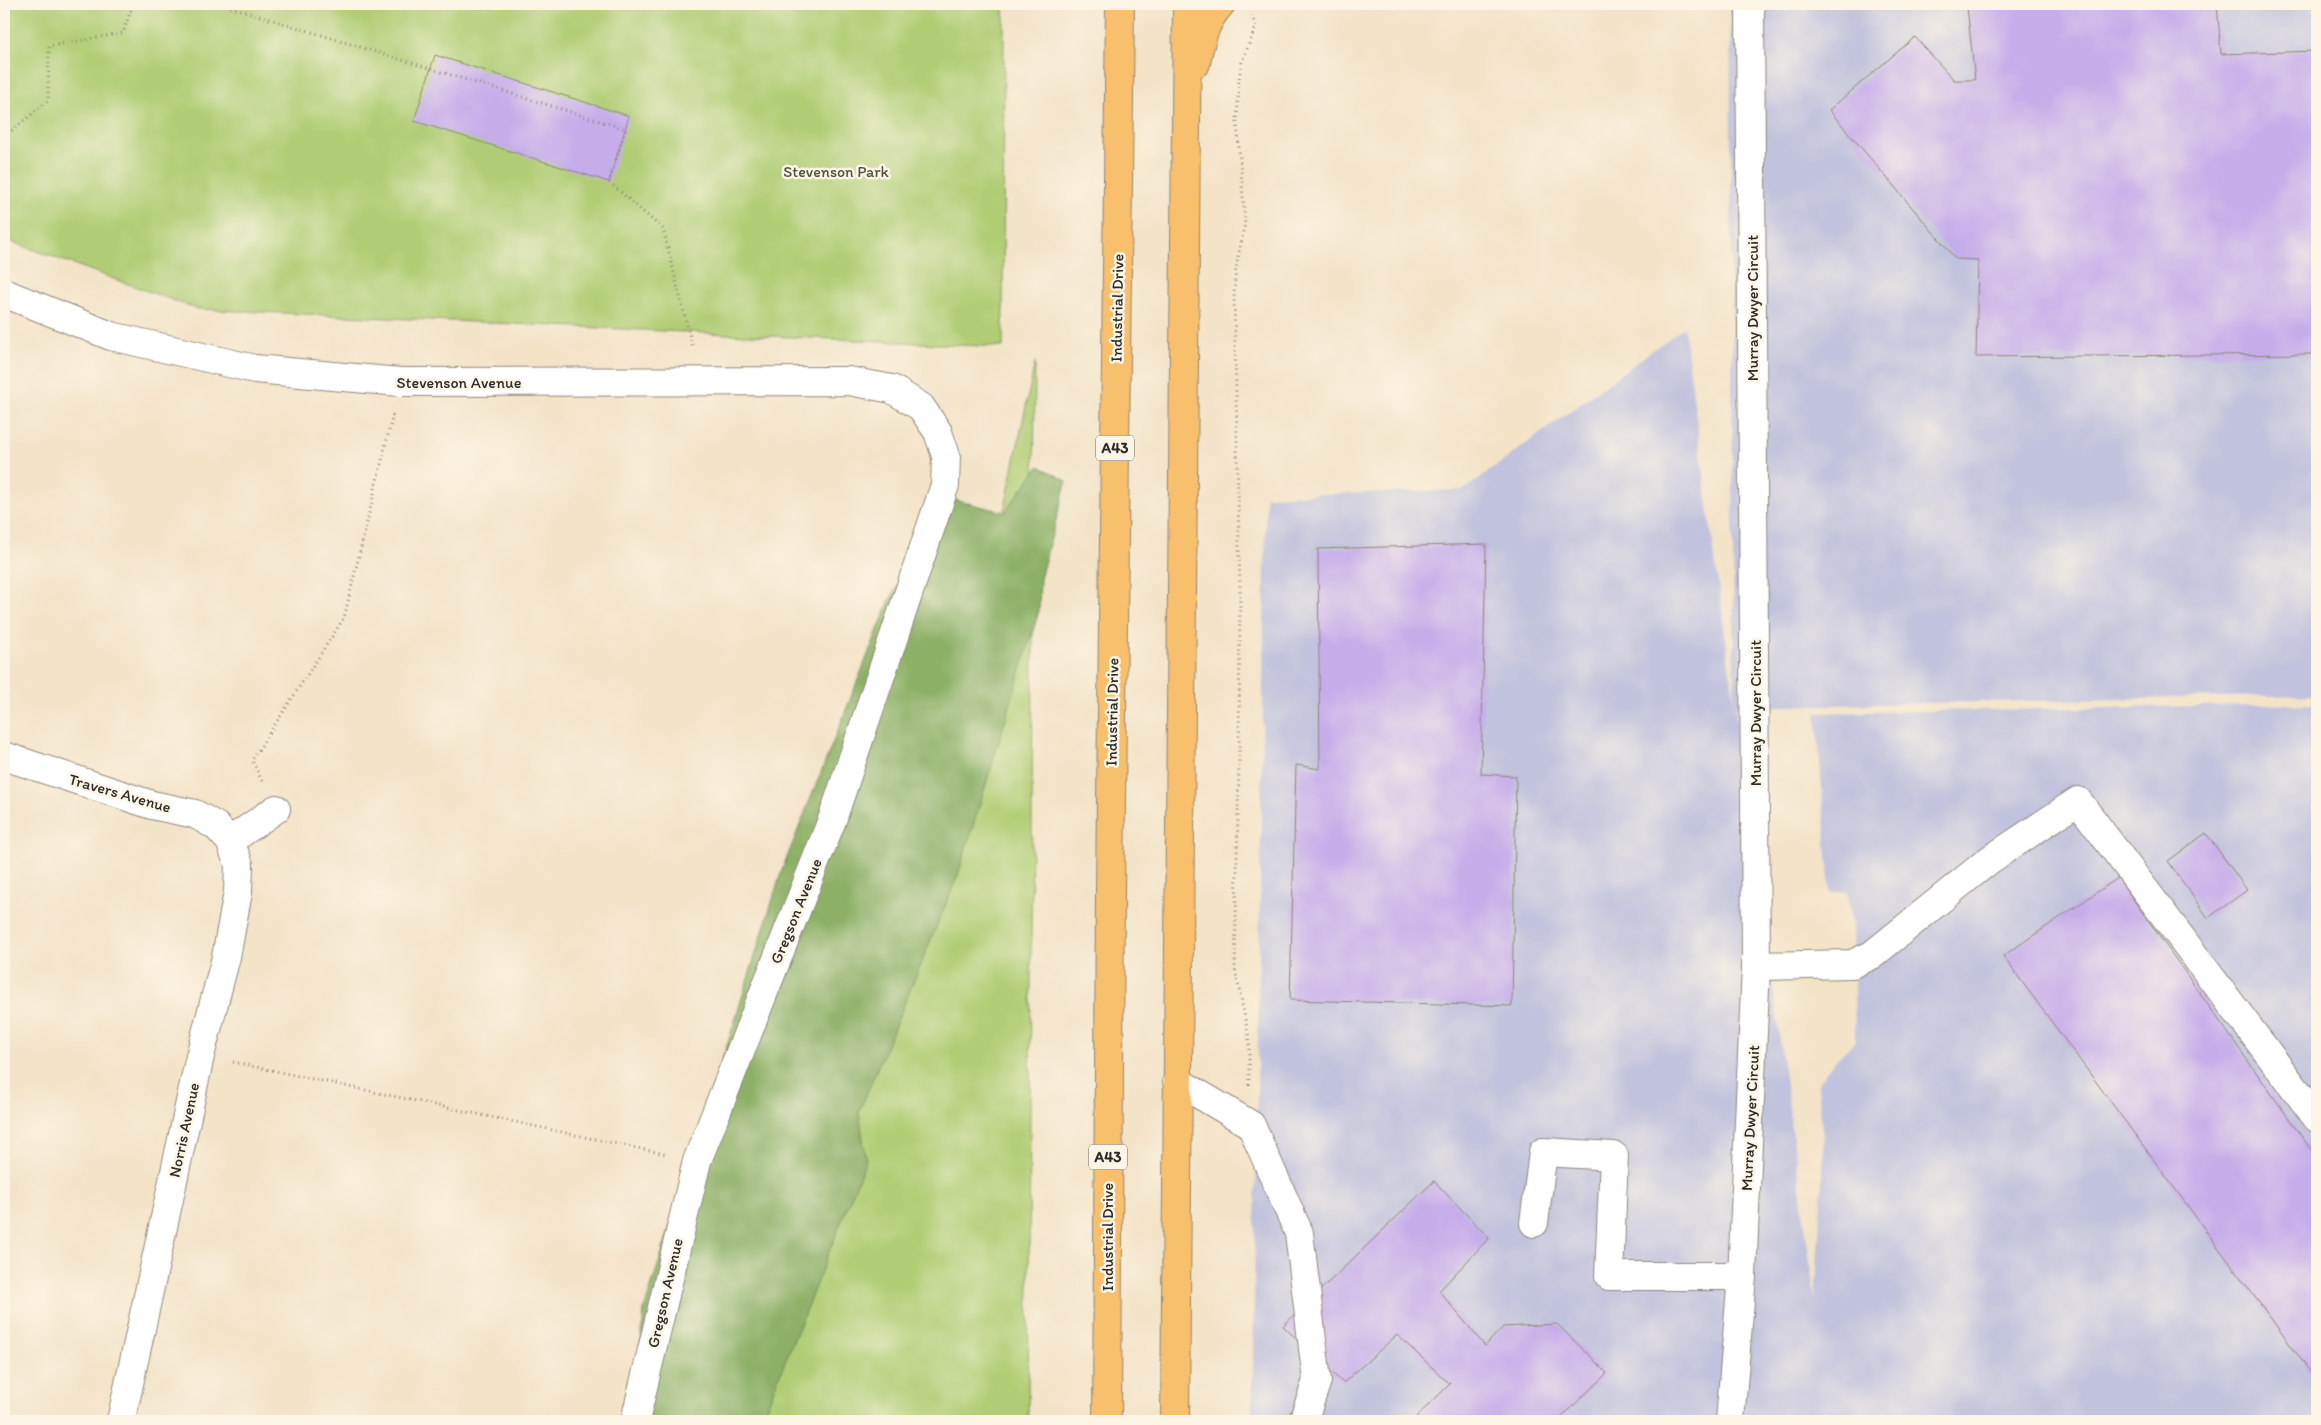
<svg xmlns="http://www.w3.org/2000/svg" width="2321" height="1425" font-family="Itim,sans-serif">
	<style>
		.industrial { fill: #c1c2dd }
		.green { fill: #b0cd74; stroke: #6e7c50 }
		.forest { fill: #8cb066; stroke: #5c6e48 }
		.building { fill: #c5adea }
		.lines { fill: none; stroke-linecap: round; stroke-linejoin: round }
		.minor-casing { stroke: #8f8779; stroke-width: 30 }
		.highway-casing { stroke: #8f8779; stroke-width: 30 }
		.path { stroke: #8f8779; stroke-width: 3; stroke-dasharray: 1 4; stroke-linecap: butt }
		.minor { stroke: #fff; stroke-width: 28 }
		.highway { stroke: #f8bf6c; stroke-width: 28 }
		.labels { text-anchor: middle; dominant-baseline: central; stroke-width: 5; stroke-linejoin: round; paint-order: stroke }
		.shield { fill: #fcf5e5; stroke: #6a6863; stroke-width: 1 }
		.shield-label { font-size: 15px; font-weight: bold; fill: #2b2b2b }
		.park-label { font-size: 16px; fill: #4c543d; stroke: #fcf5e5 }
		.street-label { font-size: 16px; fill: #2b2b2b; stroke: #fcf5e5 }
	</style>
	<rect width="100%" height="100%" fill="#fcf5e5"/>
	<filter id="ink" filterUnits="userSpaceOnUse"><feTurbulence type="fractalNoise" baseFrequency=".02" numOctaves="2"/><feDisplacementMap in="SourceGraphic" scale="10" xChannelSelector="R" yChannelSelector="G"/><feConvolveMatrix kernelMatrix="1 2 1 2 8 2 1 2 1" color-interpolation-filters="sRGB"/></filter>
	<filter id="wash" filterUnits="userSpaceOnUse"><feTurbulence type="fractalNoise" baseFrequency=".0096" numOctaves="4" result="noise"/><feDisplacementMap in="SourceGraphic" scale="20" xChannelSelector="R" yChannelSelector="G"/><feGaussianBlur stdDeviation="1.12" result="paint"/><feColorMatrix in="noise" values="0 0 0 0 0 0 0 0 0 0 0 0 0 0 0 0 0 1.4 0 .05"/><feComposite in="paint" operator="in"/></filter>
	<g filter="url(#wash)">
		<rect width="100%" height="100%" fill="#f3e3c7"/>
		<path class="industrial" d="M 1730,4 L 2317,4 L 2317,695 L 1735,707 L 1815,1300 L 1824,1148 L 1818,1085 L 1831,1065 L 1855,1041 L 1853,928 L 1847,891 L 1830,893 L 1816,713 L 2317,704 L 2317,1421 L 1252,1421 L 1266,496 L 1464,490 L 1684,327 L 1734,701 Z"/>
		<g class="green">
			<path d="M 4,4 L 1004,4 L 1003,347 L 197,309 L 4,239 Z"/>
			<path d="M 1035,362 L 1028,1421 L 719,1421 L 991,575 Z"/>
		</g>
		<path class="forest" d="M 1039,466 L 1067,481 L 1040,578 L 1039,611 L 958,875 L 859,1112 L 866,1160 L 761,1421 L 634,1421 L 644,1310 L 782,870 L 889,602 L 946,498 L 1005,512 Z"/>
		<g id="blocks">
			<g class="building">
				<path d="M 2103,4 L 2217,4 L 2221,54 L 2317,51 L 2317,354 L 1976,357 L 1978,260 L 1956,259 L 1829,110 L 1915,37 L 1954,80 L 1975,80 L 1967,7 Z"/>
				<path d="M 435,55 L 629,116 L 609,182 L 414,121 Z"/>
				<path d="M 1486,544 L 1481,774 L 1516,776 L 1512,1006 L 1290,1000 L 1296,765 L 1320,769 L 1318,549 Z"/>
				<path d="M 2206,833 L 2247,890 L 2208,918 L 2168,861 Z"/>
				<path d="M 2118,878 L 2317,1158 L 2317,1381 L 2003,956 Z"/>
				<path d="M 1434,1181 L 1489,1238 L 1439,1291 L 1485,1346 L 1503,1327 L 1557,1324 L 1607,1373 L 1558,1421 L 1412,1421 L 1450,1384 L 1397,1335 L 1343,1383 L 1283,1326 Z"/>
			</g>
		</g>
	</g>
	<g filter="url(#ink)">
		<use href="#blocks" fill-opacity="0" stroke="#8f8779" stroke-width="1"/>
		<g class="lines">
			<g class="minor-casing">
				<g id="minor">
					<path d="M 4,293 L 111,336 L 255,369 L 400,382 L 849,381 L 892,389 L 921,407 L 938,432 L 946,456 L 945,485 L 832,820 L 697,1161 L 635,1421"/>
					<path d="M 4,756 L 152,805 L 195,814 L 216,826 L 230,841 L 239,865 L 238,892 L 226,957 L 200,1056 L 121,1421"/>
					<path d="M 230,841 L 276,809"/>
					<path d="M 1756,966 L 1852,964 L 1872,955 L 1988,861 L 2078,801 L 2317,1118"/>
					<path d="M 1177,1081 L 1251,1125 L 1299,1233 L 1317,1381 L 1303,1421"/>
					<path d="M 1534,1223 L 1543,1152 L 1614,1156 L 1609,1276 L 1742,1276"/>
					<path d="M 1730,1421 L 1742,1276 L 1756,966 L 1750,4"/>
				</g>
			</g>
			<g class="highway-casing">
				<g id="highway">
					<path d="M 1196,63 C 1200,41 1205,21 1221,4"/>
					<path d="M 1107,1421 L 1110,892 L 1120,4"/>
					<path d="M 1175,1421 L 1187,4"/>
				</g>
			</g>
			<g class="path">
				<path d="M 221,4 L 626,129 L 609,182 L 663,229 L 693,349"/>
				<path d="M 4,137 L 48,101 L 49,46 L 123,33 L 133,4"/>
				<path d="M 262,781 L 252,760 L 344,618 L 393,414"/>
				<path d="M 233,1062 L 665,1154"/>
				<path d="M 1249,1085 L 1249,1038 L 1235,969 L 1239,763 L 1240,595 L 1234,293 L 1236,267 L 1245,223 L 1237,122 L 1239,79 L 1242,61 L 1256,27 L 1252,16"/>
			</g>
			<use href="#minor" class="minor"/>
			<use href="#highway" class="highway"/>
		</g>
	</g>
	<g class="labels">
		<g class="shield">
			<rect x="1096" y="435.5" width="38" height="25" rx="4"/>
			<rect x="1089" y="1144.5" width="38" height="25" rx="4"/>
		</g>
		<g class="shield-label">
			<text x="1115" y="448">A43</text>
			<text x="1108" y="1157">A43</text>
		</g>
		<g class="park-label">
			<text x="836" y="171">Stevenson Park</text>
		</g>
		<g class="street-label">
			<text transform="translate(1117 308) rotate(-89)">Industrial Drive</text>
			<text transform="translate(1752 308) rotate(-90)">Murray Dwyer Circuit</text>
			<text x="459" y="382">Stevenson Avenue</text>
			<text transform="translate(1112 712) rotate(-89)">Industrial Drive</text>
			<text transform="translate(1755 713) rotate(-90)">Murray Dwyer Circuit</text>
			<text transform="translate(120 793) rotate(16)">Travers Avenue</text>
			<text transform="translate(796 911) rotate(-68)">Gregson Avenue</text>
			<text transform="translate(1750 1118) rotate(-87)">Murray Dwyer Circuit</text>
			<text transform="translate(184 1130) rotate(-78)">Norris Avenue</text>
			<text transform="translate(1107 1237) rotate(-90)">Industrial Drive</text>
			<text transform="translate(665 1293) rotate(-77)">Gregson Avenue</text>
		</g>
	</g>
	<rect width="2321" height="1425" fill="none" stroke="#fcf5e5" stroke-width="20"/>
</svg>
